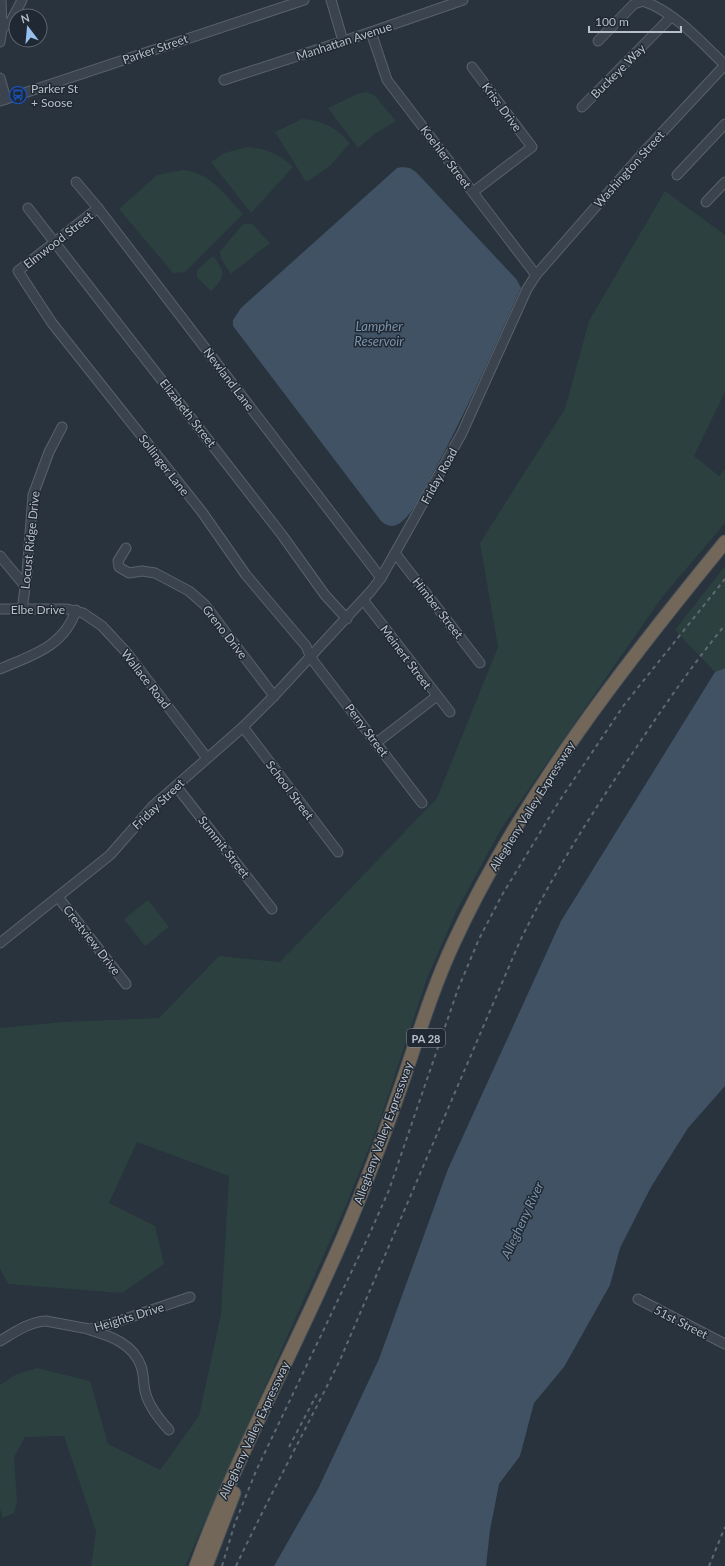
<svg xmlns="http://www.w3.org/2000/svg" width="725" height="1566" font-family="Lato,sans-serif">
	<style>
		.green { fill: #2b403f }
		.water { fill: #405264 }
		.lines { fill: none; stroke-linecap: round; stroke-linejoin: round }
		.minor-casing { stroke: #59626b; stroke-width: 11 }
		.highway-casing { stroke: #464f58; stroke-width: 15 }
		.minor { stroke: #3b444e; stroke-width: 9 }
		.highway { stroke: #736759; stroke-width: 13 }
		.rail { stroke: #5e6974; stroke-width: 2; stroke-dasharray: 4 4; stroke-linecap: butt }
		.labels { text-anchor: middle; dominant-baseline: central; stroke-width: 3; stroke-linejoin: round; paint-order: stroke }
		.shield { fill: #202933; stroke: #8a929b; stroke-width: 1 }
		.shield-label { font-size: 11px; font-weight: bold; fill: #b8bfc8 }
		.street-label { font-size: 12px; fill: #b8bfc8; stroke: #202933 }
		.poi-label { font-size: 12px; fill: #b8bfc8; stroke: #202933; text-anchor: start }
		.water-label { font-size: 13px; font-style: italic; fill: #7c92a8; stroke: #202933 }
	</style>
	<rect width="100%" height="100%" fill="#28333d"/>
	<g class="green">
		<path d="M 366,92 L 374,95 L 396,121 L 376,133 L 358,148 L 328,108 L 357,94 Z"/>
		<path d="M 302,119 C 322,120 337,128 350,143 L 330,166 L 306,182 L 275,132 Z"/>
		<path d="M 247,147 C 265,148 280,154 293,167 L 251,213 L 211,162 L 224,153 Z"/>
		<path d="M 183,170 C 210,172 226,196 243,214 L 185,272 L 173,273 L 119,209 L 157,175 Z"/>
		<path d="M 665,191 L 725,235 L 725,392 L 694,456 L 719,476 L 725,469 L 725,523 L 663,596 L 619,659 L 501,829 L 456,912 L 427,978 L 380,1120 L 347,1203 L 185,1566 L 91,1566 L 96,1531 L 64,1436 L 25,1437 L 14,1457 L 17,1502 L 14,1513 L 3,1518 L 0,1509 L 0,1385 L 15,1375 L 37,1368 L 90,1381 L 108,1444 L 160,1470 L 199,1416 L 221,1314 L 229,1176 L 137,1142 L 109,1203 L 155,1226 L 164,1264 L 122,1293 L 8,1284 L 0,1268 L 0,1028 L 63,1022 L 159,1018 L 219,956 L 280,962 L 437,798 L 498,647 L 480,543 L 565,409 L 589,321 Z"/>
		<path d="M 243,224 L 252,224 L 270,243 L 231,274 L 221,259 L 220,251 Z"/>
		<path d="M 213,256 C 226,272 225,278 211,291 L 197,277 L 197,270 Z"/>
		<path d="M 725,566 L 725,668 L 715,672 L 675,630 Z"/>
		<path d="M 148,900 L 169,927 L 145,946 L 124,919 Z"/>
	</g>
	<g class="water">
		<path d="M 402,167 L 410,168 L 417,173 L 517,280 L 521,288 C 493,350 466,413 433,473 C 425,488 414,513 400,523 C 393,528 386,526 381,521 L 233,326 L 233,320 L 241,308 L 397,168 Z"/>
		<path d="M 725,668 L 725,1086 L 688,1128 L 651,1187 L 620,1248 L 610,1285 L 564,1367 L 534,1403 L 520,1456 L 499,1484 L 490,1530 L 486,1566 L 274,1566 L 318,1489 L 379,1359 L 448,1169 L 561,921 L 715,672 Z"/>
	</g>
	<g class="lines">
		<g class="minor-casing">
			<g id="minor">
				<path d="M 331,0 L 343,41"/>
				<path d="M 2,29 L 11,21 L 22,0"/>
				<path d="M 371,32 L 387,80 L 536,275"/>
				<path d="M 598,41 L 634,4 L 643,1 C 675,12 701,42 725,65"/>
				<path d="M 0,42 L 2,29 L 1,0"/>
				<path d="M 472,67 L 532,147 L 473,192"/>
				<path d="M 0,78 L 6,99"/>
				<path d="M 224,80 L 371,32 L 463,0"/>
				<path d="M 0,101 L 304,0"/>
				<path d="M 582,107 L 671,17"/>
				<path d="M 677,175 L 725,124"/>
				<path d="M 76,182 L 98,208 L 381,578"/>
				<path d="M 706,202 L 725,182"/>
				<path d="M 28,208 L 282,535 L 325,595 L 347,619"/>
				<path d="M 98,208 L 18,271 L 52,323 L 202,512 L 246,575 L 306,646 L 311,658 L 422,803"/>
				<path d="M 126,548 L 118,561 L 119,567 L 129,573 L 142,571 L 155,573 L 189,591 L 205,605 L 274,696"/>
				<path d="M 395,553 L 480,663"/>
				<path d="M 0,556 L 25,586"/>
				<path d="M 364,601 L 450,712"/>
				<path d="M 0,609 L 67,609 L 83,613 L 102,626 L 127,653 L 207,758"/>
				<path d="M 22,610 L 27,573 L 33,495 L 49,452 L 62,427"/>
				<path d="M 0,669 C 32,655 64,647 76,610"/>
				<path d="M 243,727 L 338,852"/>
				<path d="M 376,743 L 437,696"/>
				<path d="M 176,786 L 272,909"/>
				<path d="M 58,897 L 126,984"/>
				<path d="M 0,943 L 110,855 L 153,806 L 243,727 L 274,696 L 371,591 L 381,578 L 462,433 L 527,289 L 536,275 L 641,155 L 725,65"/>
				<path d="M 638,1299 L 725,1344"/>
				<path d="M 90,1330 C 111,1336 133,1344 141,1366 C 144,1374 143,1382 145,1391 C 148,1405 159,1419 169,1430"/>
				<path d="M 0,1341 C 15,1332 29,1322 46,1321 L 89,1329 L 107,1325 L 190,1297"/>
			</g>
		</g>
		<g class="highway-casing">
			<g id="highway">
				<path d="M 196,1566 C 239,1449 300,1340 348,1226 C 367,1181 384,1135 400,1089 C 417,1040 432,989 454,942 C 521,797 625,664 725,542"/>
				<path d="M 206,1566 L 234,1493"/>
			</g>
		</g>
		<use href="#minor" class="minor"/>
		<use href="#highway" class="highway"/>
		<g class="rail">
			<path d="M 289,1447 L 317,1394"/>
			<path d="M 222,1566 L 235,1523 L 256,1471 L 370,1233 L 389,1190 L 458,989 L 479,939 L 502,895 L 558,803 L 624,705 L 725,579"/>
			<path d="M 236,1566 C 269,1497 306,1429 340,1360 L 520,941 C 554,872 593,811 636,748 C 664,706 693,664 725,625"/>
			<path d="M 709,1566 L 725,1527"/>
		</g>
	</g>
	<defs>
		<g id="bus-ring" transform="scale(0.9)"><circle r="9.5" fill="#202933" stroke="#1a4fb4" stroke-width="1.5"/><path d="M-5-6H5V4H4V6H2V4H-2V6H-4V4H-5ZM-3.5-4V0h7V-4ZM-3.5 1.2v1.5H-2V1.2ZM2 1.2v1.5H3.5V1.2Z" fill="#1a4fb4"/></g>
	</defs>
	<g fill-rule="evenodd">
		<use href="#bus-ring" x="18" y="95"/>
	</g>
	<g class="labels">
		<rect class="shield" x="407" y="1029" width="38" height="18" rx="3"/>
		<g class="shield-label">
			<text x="426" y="1038">PA 28</text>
		</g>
		<g class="street-label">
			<text transform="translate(344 41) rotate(-18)">Manhattan Avenue</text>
			<text transform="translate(155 49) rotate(-19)">Parker Street</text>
			<text transform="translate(618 71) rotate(-45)">Buckeye Way</text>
			<text transform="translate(502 107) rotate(53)">Kriss Drive</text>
			<text transform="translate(446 157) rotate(53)">Koehler Street</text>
			<text transform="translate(629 169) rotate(-48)">Washington Street</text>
			<text transform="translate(58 240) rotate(-38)">Elmwood Street</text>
			<text transform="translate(229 379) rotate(53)">Newland Lane</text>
			<text transform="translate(188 413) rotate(52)">Elizabeth Street</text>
			<text transform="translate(164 465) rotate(52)">Sollinger Lane</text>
			<text transform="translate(439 476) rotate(-61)">Friday Road</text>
			<text transform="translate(30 540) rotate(-84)">Locust Ridge Drive</text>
			<text transform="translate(438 608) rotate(52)">Himber Street</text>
			<text x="38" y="609">Elbe Drive</text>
			<text transform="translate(225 632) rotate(52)">Greno Drive</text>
			<text transform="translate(406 657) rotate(53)">Meinert Street</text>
			<text transform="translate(146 679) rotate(52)">Wallace Road</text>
			<text transform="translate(367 730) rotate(53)">Perry Street</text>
			<text transform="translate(290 790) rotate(53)">School Street</text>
			<text transform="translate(158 804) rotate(-44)">Friday Street</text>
			<text transform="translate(532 806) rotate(-58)">Allegheny Valley Expressway</text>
			<text transform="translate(224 847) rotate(52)">Summit Street</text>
			<text transform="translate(92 940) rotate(52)">Crestview Drive</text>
			<text transform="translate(383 1133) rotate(-70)">Allegheny Valley Expressway</text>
			<text transform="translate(129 1317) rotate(-17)">Heights Drive</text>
			<text transform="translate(681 1322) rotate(27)">51st Street</text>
			<text transform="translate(254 1430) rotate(-65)">Allegheny Valley Expressway</text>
		</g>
		<g class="poi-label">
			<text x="31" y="88">Parker St<tspan x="31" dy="14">+ Soose</tspan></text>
		</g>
		<g class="water-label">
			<text x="379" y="326">Lampher<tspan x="379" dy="15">Reservoir</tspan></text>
			<text transform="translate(522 1220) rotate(-65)">Allegheny River</text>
		</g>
	</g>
	<g transform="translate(28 28) rotate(344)"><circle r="19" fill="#202933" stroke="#5d656f"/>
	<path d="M0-3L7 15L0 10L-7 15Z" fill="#97c0ee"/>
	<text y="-6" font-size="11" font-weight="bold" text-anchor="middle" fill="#b8bfc8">N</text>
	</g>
	<path d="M589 26v6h92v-6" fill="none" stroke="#b8bfc8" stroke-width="2"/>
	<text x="595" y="26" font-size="12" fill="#b8bfc8" stroke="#202933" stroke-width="3" paint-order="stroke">100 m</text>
</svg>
